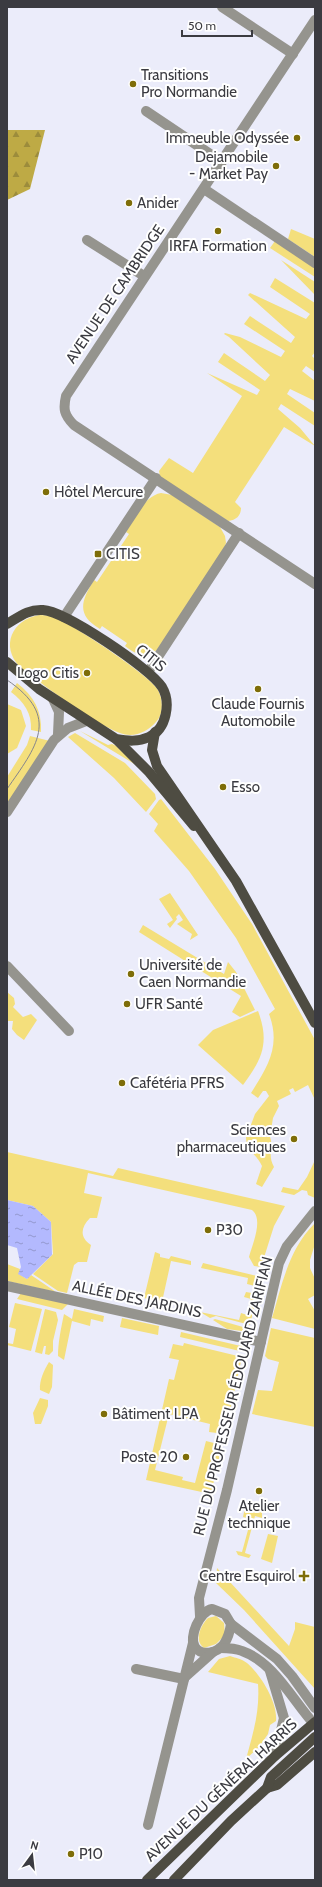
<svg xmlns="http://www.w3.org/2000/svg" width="322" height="1887" font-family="Cabin,sans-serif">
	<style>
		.grass { fill: #f4df7c }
		.forest { fill: url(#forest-firs) }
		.water { fill: url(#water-ripples) }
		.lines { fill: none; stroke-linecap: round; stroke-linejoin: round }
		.minor { stroke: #95948e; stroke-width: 10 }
		.major { stroke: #4e4c42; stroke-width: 10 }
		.tram { stroke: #84848d; stroke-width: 1 }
		.poi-dot { fill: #7e6d08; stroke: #fff; stroke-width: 1.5 }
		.labels { text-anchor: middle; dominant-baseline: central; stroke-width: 4; stroke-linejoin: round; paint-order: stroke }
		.poi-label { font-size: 15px; fill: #3b3b41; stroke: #fff; text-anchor: start }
		.street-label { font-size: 15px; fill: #3b3b41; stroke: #fff }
	</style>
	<defs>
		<pattern id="forest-firs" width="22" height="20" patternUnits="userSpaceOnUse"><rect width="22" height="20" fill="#beaa45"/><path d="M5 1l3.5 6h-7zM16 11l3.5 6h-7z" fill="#9c8c3b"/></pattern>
		<pattern id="water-ripples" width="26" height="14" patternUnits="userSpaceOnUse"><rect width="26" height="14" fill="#b3b9fe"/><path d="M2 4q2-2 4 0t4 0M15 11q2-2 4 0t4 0" fill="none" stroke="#9398cf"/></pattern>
	</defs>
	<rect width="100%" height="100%" fill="#ebecfa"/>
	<g class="grass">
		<path d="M 291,229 L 315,239 L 315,257 L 288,239 Z"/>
		<path d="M 275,241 L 315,268 L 315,277 L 270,248 Z"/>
		<path d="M 281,260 L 315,282 L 315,295 Z"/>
		<path d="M 275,278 L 315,303 L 315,352 L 312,356 L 315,359 L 315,372 L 306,366 L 302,371 L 315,381 L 315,401 L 290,389 L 287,394 L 315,413 L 315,426 L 281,404 L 278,409 L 300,428 L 315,446 L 284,427 L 235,502 L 241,508 C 241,516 236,520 228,521 L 160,477 L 159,471 L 169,458 L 193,473 L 242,396 L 207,373 L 257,395 L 260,390 L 218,362 L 224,353 L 265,381 L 270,375 L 229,337 L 224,334 L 225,333 L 240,337 L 281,357 L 285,351 L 244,324 L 250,316 L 291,343 L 295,337 L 248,295 L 250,293 L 306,319 L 310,314 L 270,287 Z"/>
		<path d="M 161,493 L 172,495 L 220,527 L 225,536 L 226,543 L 223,551 L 157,650 C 144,659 137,655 125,646 L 127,643 L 102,626 L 100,629 C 76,615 81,601 94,580 L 97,582 L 129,534 L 126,532 C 135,518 144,496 161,493 Z"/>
		<path d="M 39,615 C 46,615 52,616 57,618 C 73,625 152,677 158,690 C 163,700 164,714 156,722 C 150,729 140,735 130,735 C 107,735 40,682 20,667 C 0,646 12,620 39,615 Z"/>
		<path d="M 17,683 C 34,696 42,711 41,732 L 31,730 C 32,713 24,702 11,692 Z"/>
		<path d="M 7,704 L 21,710 L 26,726 L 17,748 L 7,754 Z"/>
		<path d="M 80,731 L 108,745 L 112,744 L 116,746 L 136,765 Z"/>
		<path d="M 75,733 L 125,763 L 155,794 L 156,799 L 146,812 L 114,778 L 68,737 Z"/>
		<path d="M 30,736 L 50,741 L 7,807 L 7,777 L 27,745 Z"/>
		<path d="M 161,799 L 215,869 L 252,924 L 315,1040 L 315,1100 L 308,1085 L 295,1092 L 293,1088 L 289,1090 L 291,1094 L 277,1101 L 279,1106 L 273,1118 L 271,1130 L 249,1130 L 255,1114 L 269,1096 L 266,1091 L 263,1091 L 258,1098 L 251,1093 C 268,1066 281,1046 269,1014 L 275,1009 L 236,938 L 189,871 L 154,831 L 158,824 L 149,814 L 159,800 Z"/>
		<path d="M 170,893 L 198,935 L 190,940 L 192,934 L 177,924 L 183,920 L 179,914 L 176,917 L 177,919 L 170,928 L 167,924 L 173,920 L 159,899 Z"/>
		<path d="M 143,925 L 224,974 L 228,962 L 236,972 L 255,1010 L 240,1017 L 232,1012 L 241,996 L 139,932 Z"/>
		<path d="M 7,992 L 14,998 L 15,1004 L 13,1007 L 23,1017 L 31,1014 L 37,1020 L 24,1040 L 17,1035 L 12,1029 L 13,1021 L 7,1021 Z"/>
		<path d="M 258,1011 C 270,1043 262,1059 243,1085 L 198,1045 L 213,1030 Z"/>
		<path d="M 246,1137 L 270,1137 C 274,1148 267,1154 274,1167 L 262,1187 L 256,1184 L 262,1166 C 257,1155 246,1150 246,1137 Z"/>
		<path d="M 7,1152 L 113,1176 L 118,1168 L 285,1206 L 274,1226 L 261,1267 L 254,1266 L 249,1257 C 252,1245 264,1219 252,1210 L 88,1173 L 84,1193 L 102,1197 L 97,1218 L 90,1218 C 81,1227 79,1237 91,1245 L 87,1262 L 78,1262 L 74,1265 L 67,1293 L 58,1291 L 33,1274 L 53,1254 L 51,1222 L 33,1206 L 7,1200 Z"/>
		<path d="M 315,1160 L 315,1198 L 308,1195 L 307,1191 L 302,1190 L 294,1195 L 281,1192 L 283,1187 L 298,1190 L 307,1177 Z"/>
		<path d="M 315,1223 L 315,1244 L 310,1260 L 310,1268 L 315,1279 L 315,1295 L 308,1299 L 315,1311 L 315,1329 L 272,1318 C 282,1284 289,1249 315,1223 Z"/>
		<path d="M 155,1252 L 160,1254 L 160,1257 L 169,1259 L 171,1256 L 191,1261 L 191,1265 L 171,1261 L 162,1302 L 144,1298 Z"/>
		<path d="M 203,1263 L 261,1277 L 259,1287 L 247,1284 L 248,1278 L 201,1268 Z"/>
		<path d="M 7,1264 L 20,1269 L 19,1274 L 27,1279 L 31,1275 L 56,1292 L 7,1281 Z"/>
		<path d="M 246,1292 L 257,1294 L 250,1325 L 216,1316 L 210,1318 L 200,1312 L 239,1320 L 241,1313 L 247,1315 L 251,1299 L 244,1297 Z"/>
		<path d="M 21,1293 L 68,1304 L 62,1310 L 17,1299 Z"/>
		<path d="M 15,1303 L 42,1309 L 31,1351 L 7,1345 L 7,1343 L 13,1344 L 16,1329 L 9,1327 Z"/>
		<path d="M 45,1309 L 56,1312 L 58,1320 L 53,1341 L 53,1351 L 49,1355 L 45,1354 L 46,1346 L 44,1346 L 42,1354 L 35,1352 Z"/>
		<path d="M 74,1309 L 104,1316 L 103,1322 L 91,1319 L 90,1326 L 72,1321 L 64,1360 L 58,1356 C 58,1343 61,1328 64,1314 L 72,1319 Z"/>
		<path d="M 122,1318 L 159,1326 L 158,1335 L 120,1327 Z"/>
		<path d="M 215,1319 L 250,1329 L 249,1332 L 227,1329 L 213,1320 Z"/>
		<path d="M 271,1328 L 315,1338 L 315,1427 L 252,1414 L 258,1390 L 272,1391 L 279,1362 L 268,1359 L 265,1356 Z"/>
		<path d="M 181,1332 L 245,1347 L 244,1352 L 180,1337 Z"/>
		<path d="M 184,1343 L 242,1357 L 225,1434 L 209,1432 L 210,1424 L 169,1414 L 155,1470 L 183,1477 L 182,1480 L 195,1483 L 206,1441 L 222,1445 L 211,1494 L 146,1480 L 169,1379 L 174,1380 L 179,1360 L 169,1358 L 173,1344 L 183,1346 Z"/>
		<path d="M 49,1362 L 53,1365 L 52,1387 L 49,1394 L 40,1390 C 39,1381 44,1370 49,1362 Z"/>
		<path d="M 40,1398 L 48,1400 L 48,1406 L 41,1424 L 35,1424 L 33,1413 Z"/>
		<path d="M 245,1507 L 262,1511 L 262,1518 L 255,1516 L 245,1553 L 251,1555 L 249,1558 L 238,1555 L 236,1551 L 242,1552 L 251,1519 L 243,1517 Z"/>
		<path d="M 268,1534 L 278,1536 L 272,1563 L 261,1559 Z"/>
		<path d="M 217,1568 L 289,1646 L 295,1629 L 295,1622 L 315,1627 L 315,1689 L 244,1610 L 216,1583 Z"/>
		<path d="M 216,1616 L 224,1623 L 225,1635 L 216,1644 L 204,1648 C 194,1641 200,1626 208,1618 Z"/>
		<path d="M 230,1656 C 236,1658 242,1659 247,1663 C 261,1675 278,1703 276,1721 L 270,1725 L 268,1734 L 259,1747 L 246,1759 C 253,1734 260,1711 258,1684 L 208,1672 L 219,1659 Z"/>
	</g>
	<path class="forest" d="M 7,130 L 45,130 L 30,189 L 7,200 Z"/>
	<path class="water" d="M 7,1200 L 33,1206 L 51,1222 L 52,1255 L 27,1279 L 18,1274 L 21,1267 L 17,1248 L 7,1245 Z"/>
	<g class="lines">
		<g class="minor">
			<path d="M 222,7 L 293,54"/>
			<path d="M 315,20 L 66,396 C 63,409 64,415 74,425 L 315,584"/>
			<path d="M 146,111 L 222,162"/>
			<path d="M 204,189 L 315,263"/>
			<path d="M 87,240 L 144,276"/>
			<path d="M 64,617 L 156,478"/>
			<path d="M 148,672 L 239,533"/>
			<path d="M 53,699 L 59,712 L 58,734"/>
			<path d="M 7,812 L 54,740 L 68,728 L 86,721"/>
			<path d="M 7,966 L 69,1031"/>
			<path d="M 7,1286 L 261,1342"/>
			<path d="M 212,1609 L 225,1614 L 231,1624 C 230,1631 228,1638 224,1644 C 217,1653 202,1657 195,1647 C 188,1637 200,1611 212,1609 Z"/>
			<path d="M 200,1616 L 199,1598 L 227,1490 L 279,1263 L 287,1246 L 315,1211"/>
			<path d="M 231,1624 L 277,1659 L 292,1676 L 315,1708"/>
			<path d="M 220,1648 C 227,1648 235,1648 242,1651 C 274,1662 293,1701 315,1725"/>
			<path d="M 136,1669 L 184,1679"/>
			<path d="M 270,1671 L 284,1718 L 275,1756"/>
			<path d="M 185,1677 L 213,1652"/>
			<path d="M 148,1825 L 193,1643"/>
		</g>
		<g class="major">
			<path d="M 7,624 C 19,617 28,609 43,610 C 65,611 150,668 162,687 C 171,702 167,729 149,737 C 138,742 128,741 116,739 L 39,689 L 7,662"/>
			<path d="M 155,732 L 152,750 L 157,766 L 236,881 L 315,1023"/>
			<path d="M 117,740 L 149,772 L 194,826"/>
			<path d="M 267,1788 L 277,1785 L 315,1752"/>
			<path d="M 147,1880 L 275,1756 L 315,1722"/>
			<path d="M 174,1880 L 231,1821 L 267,1788 L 271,1777 L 315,1737"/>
		</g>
		<path class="tram" d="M 7,680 C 62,717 36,747 7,789"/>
	</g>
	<g class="poi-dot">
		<circle cx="133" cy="84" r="4"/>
		<circle cx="297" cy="138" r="4"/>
		<circle cx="276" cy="166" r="4"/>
		<circle cx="129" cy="203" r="4"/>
		<circle cx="218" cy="231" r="4"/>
		<circle cx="46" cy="492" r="4"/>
		<rect x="94" y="550" width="8" height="8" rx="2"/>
		<circle cx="87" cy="673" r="4"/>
		<circle cx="258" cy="689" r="4"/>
		<circle cx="223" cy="787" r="4"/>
		<circle cx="131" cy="974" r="4"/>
		<circle cx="127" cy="1004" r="4"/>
		<circle cx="122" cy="1083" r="4"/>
		<circle cx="294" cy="1139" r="4"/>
		<circle cx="208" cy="1230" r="4"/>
		<circle cx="104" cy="1414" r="4"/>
		<circle cx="186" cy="1457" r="4"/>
		<circle cx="259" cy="1491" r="4"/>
		<path d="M302 1570h4v4h4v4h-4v4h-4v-4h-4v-4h4z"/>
		<circle cx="71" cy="1854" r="4"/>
	</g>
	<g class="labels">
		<g class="poi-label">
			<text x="141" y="75">Transitions<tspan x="141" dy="17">Pro Normandie</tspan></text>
			<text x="289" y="138" text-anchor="end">Immeuble Odyssée</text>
			<text x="268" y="157" text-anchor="end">Dejamobile<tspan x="268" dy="17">- Market Pay</tspan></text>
			<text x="137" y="203">Anider</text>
			<text x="218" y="246" text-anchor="middle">IRFA Formation</text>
			<text x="54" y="492">Hôtel Mercure</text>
			<text x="106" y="554">CITIS</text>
			<text x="79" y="673" text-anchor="end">Logo Citis</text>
			<text x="258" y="704" text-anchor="middle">Claude Fournis<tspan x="258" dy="17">Automobile</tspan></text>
			<text x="231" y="787">Esso</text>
			<text x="139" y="965">Université de<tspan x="139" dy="17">Caen Normandie</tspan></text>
			<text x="135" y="1004">UFR Santé</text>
			<text x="130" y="1083">Cafétéria PFRS</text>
			<text x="286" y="1130" text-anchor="end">Sciences<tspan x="286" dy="17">pharmaceutiques</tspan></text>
			<text x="216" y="1230">P30</text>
			<text x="112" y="1414">Bâtiment LPA</text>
			<text x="178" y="1457" text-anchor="end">Poste 20</text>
			<text x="259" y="1506" text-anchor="middle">Atelier<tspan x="259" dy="17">technique</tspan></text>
			<text x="295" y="1576" text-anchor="end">Centre Esquirol</text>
			<text x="79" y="1854">P10</text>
		</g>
		<g class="street-label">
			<text transform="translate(115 294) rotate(-56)">AVENUE DE CAMBRIDGE</text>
			<text transform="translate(151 658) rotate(39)">CITIS</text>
			<text transform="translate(137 1299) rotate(12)">ALLÉE DES JARDINS</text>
			<text transform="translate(233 1396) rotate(-76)">RUE DU PROFESSEUR ÉDOUARD ZARIFIAN</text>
			<text transform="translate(221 1790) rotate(-43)">AVENUE DU GÉNÉRAL HARRIS</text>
		</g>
	</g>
	<rect width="322" height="1887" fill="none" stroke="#3b3b41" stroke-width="16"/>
	<g transform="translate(32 1855) rotate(15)" stroke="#ffffff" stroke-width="3" paint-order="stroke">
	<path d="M0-3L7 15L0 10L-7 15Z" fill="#3b3b41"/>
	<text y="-6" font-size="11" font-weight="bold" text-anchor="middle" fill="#3b3b41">N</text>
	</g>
	<path d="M182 30v6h70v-6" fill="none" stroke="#3b3b41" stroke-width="2"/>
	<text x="188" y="30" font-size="12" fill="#3b3b41" stroke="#ffffff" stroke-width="3" paint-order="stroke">50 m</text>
</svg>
